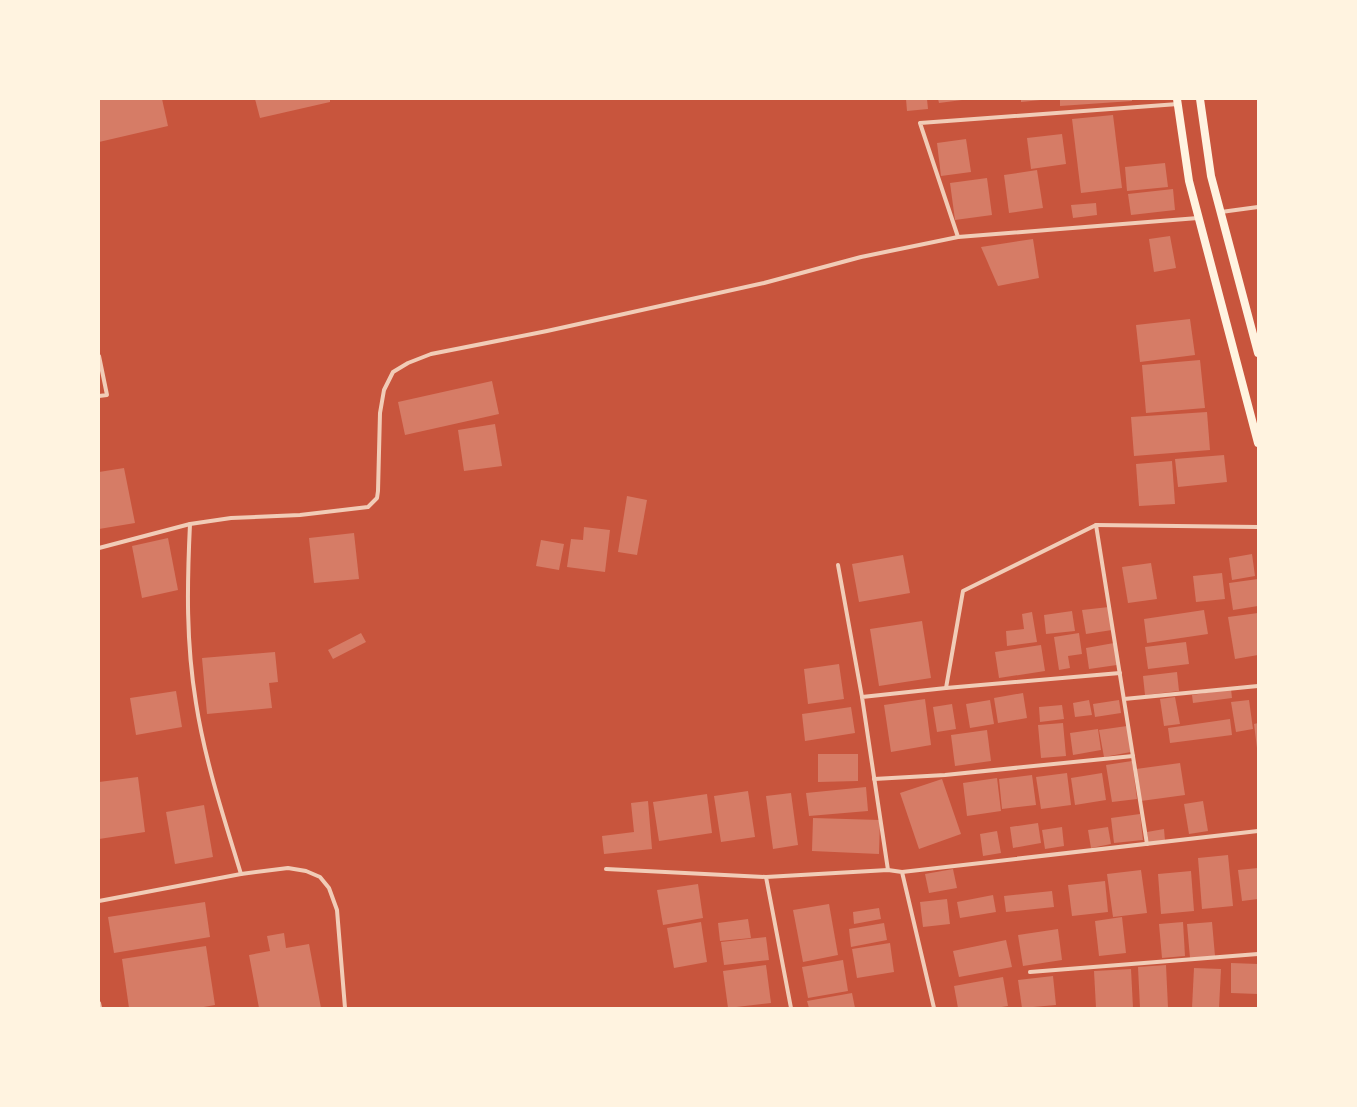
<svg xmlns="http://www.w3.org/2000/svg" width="1357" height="1107" font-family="Cabin,sans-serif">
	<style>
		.building { fill: #d67c66 }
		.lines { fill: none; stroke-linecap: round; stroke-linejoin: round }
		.minor { stroke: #f1ccb7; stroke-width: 4 }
		.secondary { stroke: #fff3e0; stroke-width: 8 }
	</style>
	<rect width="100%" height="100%" fill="#c8553d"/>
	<g class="building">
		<path d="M 99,99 L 162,99 L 168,126 L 99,142 Z"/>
		<path d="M 255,99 L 330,99 L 330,102 L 260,118 Z"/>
		<path d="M 906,99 L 927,99 L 928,109 L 907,111 Z"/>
		<path d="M 938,99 L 962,99 L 962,100 L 939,103 Z"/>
		<path d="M 1021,99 L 1041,99 L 1041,100 L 1021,102 Z"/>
		<path d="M 1060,99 L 1132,99 L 1132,101 L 1060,106 Z"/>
		<path d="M 1113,115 L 1122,188 L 1081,193 L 1072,119 Z"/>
		<path d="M 1062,134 L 1066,164 L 1031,169 L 1027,138 Z"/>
		<path d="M 966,139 L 971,172 L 941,176 L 937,143 Z"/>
		<path d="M 1165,163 L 1168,187 L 1127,191 L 1125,167 Z"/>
		<path d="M 1037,170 L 1043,208 L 1009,213 L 1004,175 Z"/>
		<path d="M 987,178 L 992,215 L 955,220 L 950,183 Z"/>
		<path d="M 1173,189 L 1175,210 L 1131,215 L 1128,194 Z"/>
		<path d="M 1096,203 L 1097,215 L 1073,218 L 1071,205 Z"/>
		<path d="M 1170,236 L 1176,268 L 1154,272 L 1149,239 Z"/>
		<path d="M 1033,239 L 1039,278 L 998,286 L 981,247 Z"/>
		<path d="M 1190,319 L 1195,355 L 1140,362 L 1136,325 Z"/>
		<path d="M 1200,360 L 1205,408 L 1146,413 L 1142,365 Z"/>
		<path d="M 492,381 L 499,414 L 405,435 L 398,402 Z"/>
		<path d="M 1207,412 L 1210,450 L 1134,456 L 1131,417 Z"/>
		<path d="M 495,424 L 502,466 L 464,471 L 458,430 Z"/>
		<path d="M 1224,455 L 1227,482 L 1178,487 L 1175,459 Z"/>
		<path d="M 1172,461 L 1175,504 L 1139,506 L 1136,464 Z"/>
		<path d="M 124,468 L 135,523 L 99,529 L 99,472 Z"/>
		<path d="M 627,496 L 647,500 L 637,555 L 618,552 Z"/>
		<path d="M 584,527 L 610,530 L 605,572 L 567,567 L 571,539 L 583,540 Z"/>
		<path d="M 354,533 L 359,579 L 314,583 L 309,538 Z"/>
		<path d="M 168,538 L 178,590 L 142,598 L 132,546 Z"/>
		<path d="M 541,540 L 564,544 L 559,570 L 536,566 Z"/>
		<path d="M 1252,554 L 1255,576 L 1232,580 L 1229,558 Z"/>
		<path d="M 903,555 L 910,593 L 859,602 L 852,564 Z"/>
		<path d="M 1151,563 L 1157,599 L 1128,603 L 1122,567 Z"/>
		<path d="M 1222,573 L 1225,599 L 1196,602 L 1193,576 Z"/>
		<path d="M 1258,579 L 1258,606 L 1233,610 L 1229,583 Z"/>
		<path d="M 1109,607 L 1112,630 L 1086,634 L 1082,610 Z"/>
		<path d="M 1204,610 L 1208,634 L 1147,643 L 1144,619 Z"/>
		<path d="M 1072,611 L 1075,631 L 1046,634 L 1044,615 Z"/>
		<path d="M 1032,612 L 1037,642 L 1007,646 L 1006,631 L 1024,629 L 1022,614 Z"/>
		<path d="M 1258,613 L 1258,655 L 1235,659 L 1228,617 Z"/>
		<path d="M 922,621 L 931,678 L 879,686 L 870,629 Z"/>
		<path d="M 361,633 L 366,642 L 333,659 L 328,650 Z"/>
		<path d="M 1079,633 L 1082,654 L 1068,656 L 1070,668 L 1059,670 L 1054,637 Z"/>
		<path d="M 1186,642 L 1189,664 L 1148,669 L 1145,647 Z"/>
		<path d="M 1114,643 L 1117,665 L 1089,669 L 1086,648 Z"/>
		<path d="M 1041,645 L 1045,671 L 999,678 L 995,652 Z"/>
		<path d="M 275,652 L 278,682 L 269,683 L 272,708 L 207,714 L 202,658 Z"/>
		<path d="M 839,664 L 844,699 L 808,704 L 804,669 Z"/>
		<path d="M 1177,672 L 1179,691 L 1145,695 L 1143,676 Z"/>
		<path d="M 1231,689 L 1232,698 L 1193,703 L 1192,695 Z"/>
		<path d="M 176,691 L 182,727 L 136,735 L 130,698 Z"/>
		<path d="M 1023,693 L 1027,718 L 998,723 L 994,698 Z"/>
		<path d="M 1175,697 L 1180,724 L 1164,726 L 1160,699 Z"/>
		<path d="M 925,699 L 931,745 L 891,752 L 884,705 Z"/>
		<path d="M 990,700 L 994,724 L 970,728 L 966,704 Z"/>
		<path d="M 1089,700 L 1092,715 L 1075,717 L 1073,703 Z"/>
		<path d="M 1119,700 L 1121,713 L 1095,717 L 1093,704 Z"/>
		<path d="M 1249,700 L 1253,729 L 1236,732 L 1231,702 Z"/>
		<path d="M 952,704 L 956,729 L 937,732 L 933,707 Z"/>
		<path d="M 1062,705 L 1064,719 L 1040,722 L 1039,707 Z"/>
		<path d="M 851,707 L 855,733 L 805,741 L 802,714 Z"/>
		<path d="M 1230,719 L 1232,735 L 1170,743 L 1168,728 Z"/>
		<path d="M 1063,723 L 1066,756 L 1041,758 L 1038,725 Z"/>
		<path d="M 1258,723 L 1258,748 L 1257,748 L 1254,724 Z"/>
		<path d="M 1127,726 L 1131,752 L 1104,757 L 1099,730 Z"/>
		<path d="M 1098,729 L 1101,750 L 1073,755 L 1070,733 Z"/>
		<path d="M 987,730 L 991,761 L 955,766 L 951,735 Z"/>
		<path d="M 818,754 L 858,754 L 858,781 L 818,782 Z"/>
		<path d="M 1132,761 L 1137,799 L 1112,802 L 1106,765 Z"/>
		<path d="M 1180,763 L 1185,795 L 1141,801 L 1136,769 Z"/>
		<path d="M 1067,773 L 1071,805 L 1041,809 L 1036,777 Z"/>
		<path d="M 1102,773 L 1106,800 L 1075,805 L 1071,778 Z"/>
		<path d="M 1032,775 L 1036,805 L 1002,809 L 999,779 Z"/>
		<path d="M 138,777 L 145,832 L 99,839 L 99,782 Z"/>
		<path d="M 997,778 L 1001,811 L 967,816 L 963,783 Z"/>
		<path d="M 942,779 L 961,834 L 919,849 L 900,793 Z"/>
		<path d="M 866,787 L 868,811 L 809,816 L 806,793 Z"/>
		<path d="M 748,791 L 755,837 L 721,842 L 714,796 Z"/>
		<path d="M 791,793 L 798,845 L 773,849 L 766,796 Z"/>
		<path d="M 707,794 L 712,833 L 659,841 L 653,802 Z"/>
		<path d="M 648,801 L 652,849 L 604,854 L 602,836 L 634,832 L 631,803 Z"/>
		<path d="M 1203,801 L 1208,831 L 1189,834 L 1184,804 Z"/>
		<path d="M 204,805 L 213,857 L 175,864 L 166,812 Z"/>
		<path d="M 1140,814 L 1143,840 L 1114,843 L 1111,818 Z"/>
		<path d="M 813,818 L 880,820 L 879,854 L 812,851 Z"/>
		<path d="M 1038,823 L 1041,843 L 1013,848 L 1010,827 Z"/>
		<path d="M 1062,827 L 1064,846 L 1045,849 L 1042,830 Z"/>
		<path d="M 1108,827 L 1111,844 L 1091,848 L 1088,830 Z"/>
		<path d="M 1164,829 L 1165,841 L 1149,843 L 1147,832 Z"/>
		<path d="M 997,831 L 1001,853 L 983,856 L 980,834 Z"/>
		<path d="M 1228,855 L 1233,906 L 1202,909 L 1198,858 Z"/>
		<path d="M 1258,868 L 1258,899 L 1242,901 L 1238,870 Z"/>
		<path d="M 953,869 L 957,888 L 929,893 L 925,874 Z"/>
		<path d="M 1141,870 L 1147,913 L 1113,917 L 1107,874 Z"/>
		<path d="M 1191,871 L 1194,911 L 1161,914 L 1158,874 Z"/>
		<path d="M 1105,881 L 1108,912 L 1072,916 L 1068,885 Z"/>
		<path d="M 698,884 L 703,918 L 663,925 L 657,890 Z"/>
		<path d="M 1052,891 L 1054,907 L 1006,912 L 1004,896 Z"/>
		<path d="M 993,895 L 996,912 L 960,918 L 957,902 Z"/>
		<path d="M 947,899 L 950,924 L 923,927 L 920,902 Z"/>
		<path d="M 205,902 L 210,937 L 114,953 L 108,917 Z"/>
		<path d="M 829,904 L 838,955 L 803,962 L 793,910 Z"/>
		<path d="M 879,908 L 881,919 L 854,924 L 853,912 Z"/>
		<path d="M 1122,917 L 1126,953 L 1099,956 L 1095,921 Z"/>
		<path d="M 748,919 L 751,938 L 720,941 L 718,923 Z"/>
		<path d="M 701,922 L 707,962 L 674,968 L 667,928 Z"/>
		<path d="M 1183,922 L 1185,956 L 1162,958 L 1159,924 Z"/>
		<path d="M 1212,922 L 1215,956 L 1190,958 L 1187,924 Z"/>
		<path d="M 884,923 L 887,940 L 851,947 L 849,929 Z"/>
		<path d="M 1058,929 L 1062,960 L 1023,966 L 1018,935 Z"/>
		<path d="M 284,933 L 286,948 L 309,944 L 321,1008 L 259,1008 L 249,955 L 270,951 L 267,936 Z"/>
		<path d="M 766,937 L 769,960 L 724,965 L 721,942 Z"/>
		<path d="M 1006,940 L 1012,967 L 959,977 L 953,951 Z"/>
		<path d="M 890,943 L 894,972 L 857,978 L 852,949 Z"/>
		<path d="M 206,946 L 215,1005 L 198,1008 L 129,1008 L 122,959 Z"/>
		<path d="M 843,960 L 848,991 L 808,998 L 802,967 Z"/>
		<path d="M 1231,963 L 1258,964 L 1258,994 L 1231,993 Z"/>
		<path d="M 766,965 L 771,1003 L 728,1008 L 723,971 Z"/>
		<path d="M 1166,965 L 1168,1008 L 1140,1008 L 1138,967 Z"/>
		<path d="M 1194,968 L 1221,969 L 1219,1008 L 1192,1008 Z"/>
		<path d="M 1131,969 L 1133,1008 L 1096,1008 L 1094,971 Z"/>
		<path d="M 1053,976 L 1056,1005 L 1022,1008 L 1018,980 Z"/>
		<path d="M 1003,977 L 1008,1006 L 995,1008 L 958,1008 L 954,986 Z"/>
		<path d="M 852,993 L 855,1008 L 809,1008 L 807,1001 Z"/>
	</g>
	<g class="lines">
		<g class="minor">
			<path d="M 1221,212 L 1258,207"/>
			<path d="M 958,237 L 920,123 L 1178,104"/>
			<path d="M 99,356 L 107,395 L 99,396"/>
			<path d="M 190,524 C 187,586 186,642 196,703 C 205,761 224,818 241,874"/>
			<path d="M 1096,525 L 1258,527"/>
			<path d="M 99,548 L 190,524 L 231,518 L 300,515 L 368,507 L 377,498 L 378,491 L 380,413 L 384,390 L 393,372 L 408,363 L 431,354 L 547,331 L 764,283 L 861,257 L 958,237 L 1198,218"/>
			<path d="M 838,565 L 862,697"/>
			<path d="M 946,688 L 1120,673"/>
			<path d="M 1124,699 L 1258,686"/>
			<path d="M 874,779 L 945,775 L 1133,756"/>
			<path d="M 606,869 L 766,877"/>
			<path d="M 888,870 L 862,697 L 946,688 L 963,591 L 1096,525 L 1147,844"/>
			<path d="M 902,872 L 1258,831"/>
			<path d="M 99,901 L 241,874 L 288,868 L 306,871 L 320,877 L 329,888 L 337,910 L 345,1008"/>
			<path d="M 1030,972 L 1258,954"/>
			<path d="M 99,1003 L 100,1008"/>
			<path d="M 791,1008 L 766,877 L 888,870 L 902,872 L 934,1008"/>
		</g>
		<g class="secondary">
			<path d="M 1177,99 L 1189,181 L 1258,443"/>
			<path d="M 1200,99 L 1211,176 L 1258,353"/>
		</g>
	</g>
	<rect width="1357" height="1107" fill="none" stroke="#fff3e0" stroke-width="200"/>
</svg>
